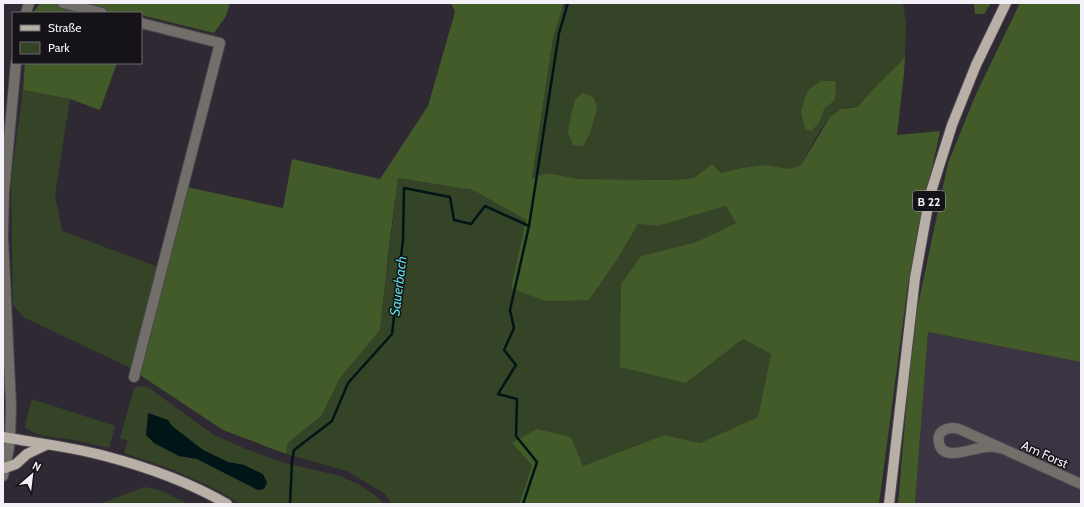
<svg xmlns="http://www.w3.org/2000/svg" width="1084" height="507" font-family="Cabin,sans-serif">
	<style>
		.built { fill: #3b3443 }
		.green { fill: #354427; fill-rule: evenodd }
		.forest { fill: #435b29 }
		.water { fill: #001516 }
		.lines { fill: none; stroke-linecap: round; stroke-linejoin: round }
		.stream { stroke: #001516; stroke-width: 2.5 }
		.minor-casing { stroke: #4a454e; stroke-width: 12 }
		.tertiary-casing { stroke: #4a454e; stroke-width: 12 }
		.primary-casing { stroke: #4a454e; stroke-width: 12 }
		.minor { stroke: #726e69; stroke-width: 10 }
		.tertiary { stroke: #726e69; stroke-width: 10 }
		.primary { stroke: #b8afa6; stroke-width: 10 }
		.labels { text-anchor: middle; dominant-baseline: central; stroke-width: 3; stroke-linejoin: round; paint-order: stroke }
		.shield { fill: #151317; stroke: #b0aeb4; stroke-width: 1 }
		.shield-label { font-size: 12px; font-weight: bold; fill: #f3f0f7 }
		.street-label { font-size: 13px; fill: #f3f0f7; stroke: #151317 }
		.water-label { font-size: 14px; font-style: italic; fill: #5bdadf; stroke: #151317 }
	</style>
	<rect width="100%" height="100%" fill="#2e2933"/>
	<path class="built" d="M 928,332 L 1081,362 L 1081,504 L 915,504 Z"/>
	<g class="green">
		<path d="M 569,3 L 903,3 L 906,23 L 905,57 L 887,77 L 868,94 L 858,107 C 853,107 845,107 840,110 C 823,119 811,148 801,165 L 789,169 L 766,165 L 741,168 L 720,173 L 712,164 L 694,178 L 671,180 L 579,179 L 547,173 L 532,178 L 553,38 L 561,11 ZM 836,88 L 835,100 L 824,109 Z"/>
		<path d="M 23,90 L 70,99 L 55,195 L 62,231 L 158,267 L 133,369 L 25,318 L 13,305 L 11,179 Z"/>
		<path d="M 398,178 L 473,190 L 526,220 L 511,288 L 589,300 L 617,260 L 638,224 L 658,226 L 726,206 L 736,223 L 696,242 L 641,256 L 621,284 L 686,383 L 743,339 L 771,354 L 758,417 L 700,443 L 664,435 L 583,466 L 571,437 L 532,465 L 519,504 L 392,504 L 385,494 L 347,471 L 286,454 L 288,443 L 322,415 L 340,378 L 380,330 Z"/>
		<path d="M 140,386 L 148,387 L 214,435 L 246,449 L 281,462 L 340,476 L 358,484 L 376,496 L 385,504 L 241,504 L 215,489 L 174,470 L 124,453 L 128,441 L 120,438 L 134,388 ZM 149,413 L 167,420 L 172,426 L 203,450 L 228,462 L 244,465 L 267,483 L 264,488 L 258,490 L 197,459 L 179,456 L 154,443 Z"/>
		<path d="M 32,399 L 115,426 L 109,448 L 74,440 L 39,435 L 25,428 L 26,420 Z"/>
		<path d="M 144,487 L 160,490 L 189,504 L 99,504 Z"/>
	</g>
	<g class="forest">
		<path d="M 40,3 L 230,3 L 226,16 L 214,33 L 141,15 L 141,13 L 33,13 Z"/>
		<path d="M 451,3 L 564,3 L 553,38 L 532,178 L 547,173 L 579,179 L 671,180 L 694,178 L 712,164 L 721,173 L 741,168 L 766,165 L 789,169 L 801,165 L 830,117 L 841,109 L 858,107 C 872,88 890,74 905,57 L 904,73 L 897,135 L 940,131 L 908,284 L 879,504 L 519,504 L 532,465 L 512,443 L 537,429 L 571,437 L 583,466 L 664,435 L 700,443 L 758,417 L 771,354 L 743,339 L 686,383 L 620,367 L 621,284 L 641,256 L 696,242 L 736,223 L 726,206 L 658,226 L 638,224 L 617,260 L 589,300 L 545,301 L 511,288 L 526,220 L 473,190 L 398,178 L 390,240 L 380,330 L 340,378 L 322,415 L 288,443 L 286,454 L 223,430 L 140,375 L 187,187 L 283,208 L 292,159 L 380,179 L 428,106 L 455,12 Z"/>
		<path d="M 974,3 L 991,3 L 984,14 L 975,14 Z"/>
		<path d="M 1020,3 L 1081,3 L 1081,362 L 928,332 L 915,504 L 898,504 L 913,329 L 948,163 L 976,94 Z"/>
		<path d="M 25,63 L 117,63 L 100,110 L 70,99 L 23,90 Z"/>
		<path d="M 821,81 L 835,81 L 836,88 L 835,100 L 824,109 L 819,123 L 811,131 L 805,129 L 801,111 L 808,90 Z"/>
		<path d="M 583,93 L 594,98 L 597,108 L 590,133 L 583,146 L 573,145 L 568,132 L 571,115 L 575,100 Z"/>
	</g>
	<path class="water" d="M 148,413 L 168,420 L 172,426 L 203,450 L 228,462 L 244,465 L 263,474 L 267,483 L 264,489 L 258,490 L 197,459 L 179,456 L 154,443 L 146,435 Z"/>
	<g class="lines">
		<g class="stream">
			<path d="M 290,504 L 292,461 L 294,450 L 332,421 L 348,383 L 392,334 L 403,240 L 404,188 L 450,197 L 454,220 L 471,224 L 485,206 L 529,226"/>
			<path d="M 523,504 L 537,462 L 516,436 L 517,399 L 498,394 L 516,365 L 504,350 L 514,328 L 510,310 L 529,226 L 559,33 L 568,3"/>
		</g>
		<g class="minor-casing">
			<g id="minor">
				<path d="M 63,3 L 102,13"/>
				<path d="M 26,13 L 29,3"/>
				<path d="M 3,235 L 4,192 L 16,63"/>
				<path d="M 3,237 L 11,406 L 10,438"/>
				<path d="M 134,377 L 220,43 L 141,23"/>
				<path d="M 999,448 C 995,447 991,446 987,447 C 974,447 943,463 939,443 C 936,430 949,426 959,429 L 1081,484"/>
			</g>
		</g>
		<g class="tertiary-casing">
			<path id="tertiary" d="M 3,476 L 9,448 L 10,438"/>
		</g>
		<g class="primary-casing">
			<g id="primary">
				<path d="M 3,437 C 37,443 72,447 105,456 C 147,467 189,482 227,504"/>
				<path d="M 5,468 L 16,464 L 27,454 L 46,445"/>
				<path d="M 889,504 L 915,278 L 930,195 L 952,125 L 976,65 L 1006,3"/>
			</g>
		</g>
		<use href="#minor" class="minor"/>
		<use href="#tertiary" class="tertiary"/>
		<use href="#primary" class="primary"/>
	</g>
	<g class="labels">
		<rect class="shield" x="913" y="191" width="32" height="20" rx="3"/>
		<g class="shield-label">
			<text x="929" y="201">B 22</text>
		</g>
		<g class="street-label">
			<text transform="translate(1045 454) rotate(24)">Am Forst</text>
		</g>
		<g class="water-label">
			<text transform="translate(398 286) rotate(-83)">Sauerbach</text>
		</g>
	</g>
	<rect width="1084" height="507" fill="none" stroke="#f3f0f7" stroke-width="8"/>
	<rect x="12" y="12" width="130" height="52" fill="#151317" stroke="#6e6b71"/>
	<rect x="20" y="25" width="20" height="6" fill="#b8afa6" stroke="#6e6b71"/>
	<text x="48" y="32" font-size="12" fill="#f3f0f7">Straße</text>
	<rect x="20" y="42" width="20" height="12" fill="#354427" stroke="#6e6b71"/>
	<text x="48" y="52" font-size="12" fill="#f3f0f7">Park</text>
	<g transform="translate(32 475) rotate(28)" stroke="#151317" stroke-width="3" paint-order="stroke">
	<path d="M0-3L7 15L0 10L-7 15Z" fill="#f3f0f7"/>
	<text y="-6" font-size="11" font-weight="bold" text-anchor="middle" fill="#f3f0f7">N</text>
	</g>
</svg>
